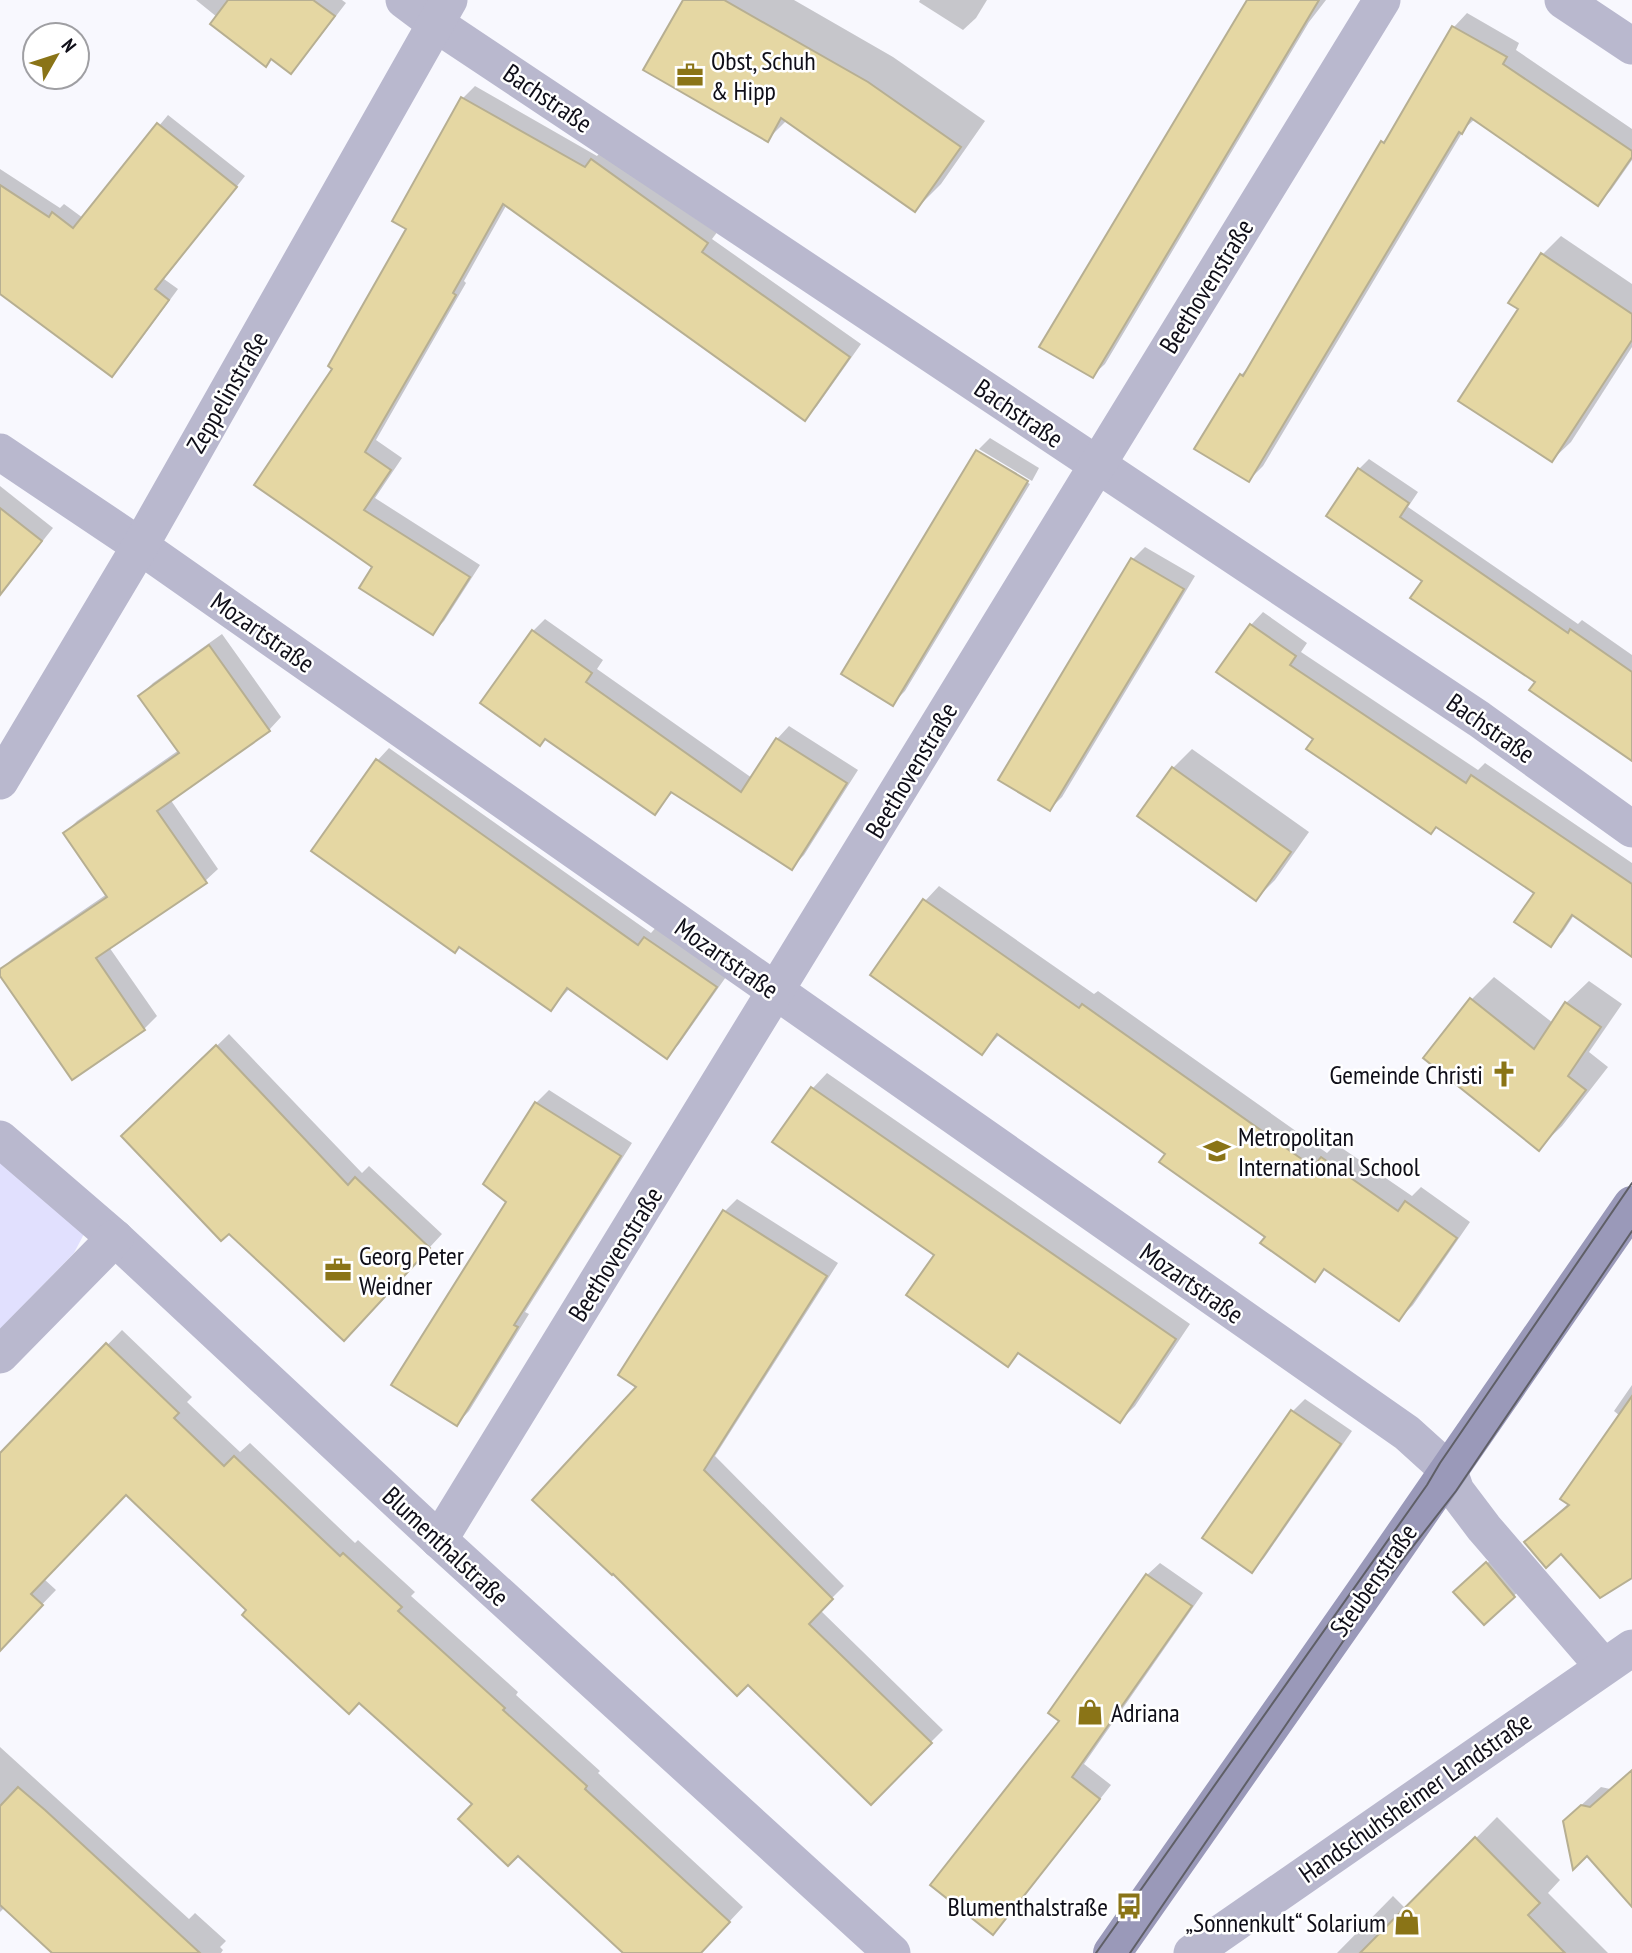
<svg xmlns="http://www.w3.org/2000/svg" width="1632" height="1953" font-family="'PT Sans Narrow',sans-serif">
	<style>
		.green { fill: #e1e0fe }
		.shadow { fill: #0003 }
		.building { fill: #e5d7a3; stroke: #b7af92; stroke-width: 2 }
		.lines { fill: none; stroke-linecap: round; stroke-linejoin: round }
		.street { stroke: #b9b8ce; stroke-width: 37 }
		.secondary { stroke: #9a99b9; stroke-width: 38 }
		.tram { stroke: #5f5f67; stroke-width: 2 }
		.labels { text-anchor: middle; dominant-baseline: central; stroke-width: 5; stroke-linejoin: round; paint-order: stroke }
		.poi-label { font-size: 26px; fill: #0f0e18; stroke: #fff; text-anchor: start }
		.street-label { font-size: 26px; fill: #0f0e18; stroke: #fff }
	</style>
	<rect width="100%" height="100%" fill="#f8f8fe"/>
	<path class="green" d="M 0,1159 L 85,1232 L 74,1253 L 0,1329 Z"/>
	<g class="shadow">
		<path d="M 196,0 L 342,0 L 346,3 L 303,59 L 291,72 L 272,58 L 266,64 L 217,17 Z"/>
		<path d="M 685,0 L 794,0 L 893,57 L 985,121 L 941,184 L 915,210 L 787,120 L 768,139 Z"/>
		<path d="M 920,0 L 987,0 L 976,18 L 963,30 L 919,2 Z"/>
		<path d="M 1249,0 L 1326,0 L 1309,22 L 1105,364 L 1092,376 Z"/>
		<path d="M 1467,13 L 1519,43 L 1516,50 L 1632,129 L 1632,160 L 1611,190 L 1597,204 L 1475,119 L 1465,128 L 1263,466 L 1249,480 L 1197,449 L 1241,375 L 1253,363 L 1383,142 L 1391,134 L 1454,27 Z"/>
		<path d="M 475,86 L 597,156 L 604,148 L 718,231 L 712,239 L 861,344 L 817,406 L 805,418 L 507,204 L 464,281 L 466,283 L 376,440 L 402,458 L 375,498 L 480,565 L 444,621 L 432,633 L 375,566 L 335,368 L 409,228 L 463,98 Z"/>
		<path d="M 168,115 L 245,176 L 164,279 L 178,289 L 122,365 L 112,375 L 0,292 L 0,169 L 60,208 L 64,204 L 83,218 Z"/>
		<path d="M 1561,236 L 1632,284 L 1632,347 L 1571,442 L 1552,460 L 1520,309 L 1542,255 Z"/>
		<path d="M 990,438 L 1039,468 L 1032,481 L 979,449 Z"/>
		<path d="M 978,450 L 978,453 L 1030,484 L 905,691 L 892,704 L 843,673 Z"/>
		<path d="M 1369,459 L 1418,492 L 1408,507 L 1578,624 L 1582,620 L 1632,655 L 1632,758 L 1537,681 L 1424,581 L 1359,469 Z"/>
		<path d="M 0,486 L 53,528 L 0,594 Z"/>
		<path d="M 1145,547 L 1195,576 L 1062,797 L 1050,809 L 1133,559 Z"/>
		<path d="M 1263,612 L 1307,643 L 1301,652 L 1478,770 L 1485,763 L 1632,863 L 1632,954 L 1574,915 L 1563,932 L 1551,944 L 1536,893 L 1315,738 L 1251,625 Z"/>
		<path d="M 545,619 L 603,660 L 597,669 L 752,778 L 777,739 L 789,726 L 858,770 L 804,855 L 791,868 L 673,792 L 654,813 L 546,737 L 533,631 Z"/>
		<path d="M 222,634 L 281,717 L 269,730 L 170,799 L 218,869 L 205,881 L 109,947 L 157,1016 L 144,1029 L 72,1078 L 0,971 L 12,959 L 107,894 L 65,833 L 77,821 L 179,750 L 140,696 L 153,683 Z"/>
		<path d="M 389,748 L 651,933 L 658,925 L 728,974 L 679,1044 L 667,1056 L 570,988 L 551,1009 L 460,945 L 377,761 Z"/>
		<path d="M 1192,749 L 1309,832 L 1275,880 L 1256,899 L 1173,768 Z"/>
		<path d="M 939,886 L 1094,994 L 1098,991 L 1327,1153 L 1336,1144 L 1412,1196 L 1421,1187 L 1470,1222 L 1413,1305 L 1399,1319 L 1326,1268 L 1315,1280 L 1168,1153 L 1000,1034 L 982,1053 L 925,901 Z"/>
		<path d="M 1494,977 L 1553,1023 L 1566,1003 L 1589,981 L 1622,1004 L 1589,1052 L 1608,1067 L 1562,1126 L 1539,1148 L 1471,1000 Z"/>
		<path d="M 229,1034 L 362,1173 L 369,1166 L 442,1234 L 357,1326 L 124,1136 Z"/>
		<path d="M 827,1073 L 1190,1324 L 1135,1406 L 1120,1421 L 1020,1352 L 1008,1365 L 936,1255 L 775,1142 L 813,1088 Z"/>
		<path d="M 549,1090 L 632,1143 L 525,1312 L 529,1314 L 469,1411 L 457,1424 L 508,1201 L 485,1184 L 536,1103 Z"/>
		<path d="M 737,1199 L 838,1263 L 715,1456 L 844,1586 L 820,1610 L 943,1730 L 871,1802 L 639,1387 L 620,1375 L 725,1211 Z"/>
		<path d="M 122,1330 L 192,1397 L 187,1402 L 240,1452 L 250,1443 L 355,1543 L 358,1540 L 415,1592 L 411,1596 L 518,1692 L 516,1695 L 600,1771 L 598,1773 L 743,1907 L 700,1953 L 626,1953 L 518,1854 L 474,1804 L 360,1701 L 249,1610 L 126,1493 L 44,1579 L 56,1590 L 30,1617 L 0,1618 L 0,1455 Z"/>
		<path d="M 1632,1385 L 1632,1576 L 1526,1542 L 1569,1503 L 1620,1416 L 1614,1411 Z"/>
		<path d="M 1305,1399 L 1352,1431 L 1264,1558 L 1252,1571 L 1293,1411 Z"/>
		<path d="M 1493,1558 L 1520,1590 L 1484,1623 L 1456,1592 Z"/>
		<path d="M 1160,1563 L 1203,1593 L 1084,1764 L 1111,1785 L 1005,1920 L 993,1932 L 1062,1721 L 1147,1575 Z"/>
		<path d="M 0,1747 L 189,1919 L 195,1913 L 226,1941 L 220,1947 L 223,1950 L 221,1953 L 54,1953 L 5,1907 L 0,1912 Z"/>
		<path d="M 1632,1770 L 1632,1905 L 1564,1821 L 1601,1787 L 1610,1789 Z"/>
		<path d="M 1497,1817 L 1560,1880 L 1548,1893 L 1608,1953 L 1337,1953 L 1393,1896 L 1406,1909 Z"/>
	</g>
	<g class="building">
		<path d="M 228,0 L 313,0 L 335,16 L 291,74 L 271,59 L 266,67 L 210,24 Z"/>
		<path d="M 683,0 L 724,0 L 868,82 L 961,147 L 915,212 L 781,118 L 768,142 L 643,70 Z"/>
		<path d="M 1247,0 L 1319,0 L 1093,378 L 1039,347 Z"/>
		<path d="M 1452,26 L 1507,57 L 1503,64 L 1632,151 L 1632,157 L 1598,206 L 1471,118 L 1462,134 L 1459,132 L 1249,482 L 1194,449 L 1240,374 L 1243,376 L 1381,141 L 1384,143 Z"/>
		<path d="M 461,97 L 585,167 L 591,159 L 708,243 L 702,252 L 850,357 L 805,421 L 503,204 L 453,293 L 456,295 L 365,452 L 391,470 L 364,510 L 470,577 L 433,635 L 359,588 L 372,567 L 254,485 L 332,369 L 328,366 L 406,229 L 392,221 Z"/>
		<path d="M 157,123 L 237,187 L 155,289 L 169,300 L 112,377 L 0,294 L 0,185 L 49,217 L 52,212 L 73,228 Z"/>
		<path d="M 1541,253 L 1632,314 L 1632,340 L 1552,462 L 1458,401 L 1518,309 L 1508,303 Z"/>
		<path d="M 976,450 L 1028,481 L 893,706 L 841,674 Z"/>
		<path d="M 1358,468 L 1409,503 L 1400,517 L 1568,633 L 1570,629 L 1632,672 L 1632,761 L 1529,690 L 1535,682 L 1410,598 L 1422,581 L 1326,516 Z"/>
		<path d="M 0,508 L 42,541 L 0,595 Z"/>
		<path d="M 1131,558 L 1184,589 L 1050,811 L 998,780 Z"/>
		<path d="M 1250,624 L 1296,656 L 1290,665 L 1466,783 L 1471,775 L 1632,884 L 1632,957 L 1572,915 L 1551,947 L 1514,922 L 1534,893 L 1436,827 L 1431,834 L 1343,774 L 1306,749 L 1313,739 L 1216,672 Z"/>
		<path d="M 532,630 L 592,673 L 586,682 L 741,792 L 776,738 L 847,783 L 792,870 L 671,792 L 655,815 L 545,739 L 540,746 L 480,703 Z"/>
		<path d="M 209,645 L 270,731 L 157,811 L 207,883 L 96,958 L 145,1030 L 72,1080 L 0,976 L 0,969 L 107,897 L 63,833 L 179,753 L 138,696 Z"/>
		<path d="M 376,759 L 638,945 L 644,937 L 717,987 L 667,1059 L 567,988 L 551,1011 L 459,947 L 455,953 L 311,851 Z"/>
		<path d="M 1172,767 L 1291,852 L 1256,901 L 1137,816 Z"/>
		<path d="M 923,899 L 1079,1008 L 1082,1004 L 1313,1167 L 1321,1157 L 1398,1211 L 1405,1201 L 1457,1238 L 1399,1321 L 1324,1269 L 1315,1282 L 1260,1243 L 1265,1237 L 1159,1162 L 1165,1154 L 997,1034 L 982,1055 L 870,975 Z"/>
		<path d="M 1470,998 L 1534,1049 L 1565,1002 L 1601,1027 L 1568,1076 L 1586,1090 L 1539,1151 L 1423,1058 Z"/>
		<path d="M 216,1045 L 348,1185 L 355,1177 L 430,1248 L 344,1341 L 229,1234 L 221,1241 L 121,1136 Z"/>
		<path d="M 811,1087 L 1176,1339 L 1120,1423 L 1018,1353 L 1008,1367 L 906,1295 L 934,1255 L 772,1142 Z"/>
		<path d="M 535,1102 L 621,1156 L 514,1325 L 518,1327 L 457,1426 L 391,1385 L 506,1202 L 483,1184 Z"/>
		<path d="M 723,1210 L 827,1276 L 704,1470 L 833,1599 L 809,1624 L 932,1743 L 871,1805 L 748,1685 L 737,1696 L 613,1574 L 612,1575 L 532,1500 L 636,1387 L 618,1375 Z"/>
		<path d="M 106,1343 L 179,1413 L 174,1418 L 224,1466 L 234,1456 L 340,1556 L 343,1553 L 402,1607 L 398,1611 L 505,1708 L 503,1710 L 587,1786 L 585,1789 L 730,1922 L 701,1953 L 623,1953 L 518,1856 L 508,1866 L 458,1819 L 472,1804 L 359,1703 L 349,1714 L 242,1615 L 246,1610 L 126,1495 L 31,1594 L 43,1605 L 0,1651 L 0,1453 Z"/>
		<path d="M 1632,1396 L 1632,1578 L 1600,1598 L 1561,1554 L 1546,1568 L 1524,1542 L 1569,1505 L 1560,1499 Z"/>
		<path d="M 1291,1410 L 1341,1444 L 1252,1573 L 1202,1538 Z"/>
		<path d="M 1486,1562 L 1515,1597 L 1484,1625 L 1453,1592 Z"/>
		<path d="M 1146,1574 L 1192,1606 L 1072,1777 L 1100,1799 L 993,1935 L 930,1885 L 1059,1721 L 1048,1713 Z"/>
		<path d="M 1632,1770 L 1632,1907 L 1587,1856 L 1573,1870 L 1563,1821 L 1581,1805 L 1590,1807 Z"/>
		<path d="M 18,1787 L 45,1810 L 200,1953 L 52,1953 L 0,1905 L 0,1806 Z"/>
		<path d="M 1475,1837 L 1540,1903 L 1528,1915 L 1565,1953 L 1360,1953 Z"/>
	</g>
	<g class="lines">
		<g class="street">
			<path d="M 404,0 L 436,24 L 1479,719 L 1632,829"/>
			<path d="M 1563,0 L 1632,46"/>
			<path d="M 0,452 L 140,546 L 1407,1433 L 1449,1471 L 1456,1491 L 1484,1528 L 1603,1666"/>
			<path d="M 0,781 L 140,546 L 449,0"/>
			<path d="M 0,1139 L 115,1238 L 439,1540 L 892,1953"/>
			<path d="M 0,1355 L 115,1238"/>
			<path d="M 439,1540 C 754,1027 1066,512 1382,0"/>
			<path d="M 1192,1953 L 1632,1648"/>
		</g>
		<path class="secondary" d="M 1112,1953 L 1364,1593 L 1632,1205"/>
		<g class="tram">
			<path d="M 1096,1953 L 1427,1485 L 1440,1463 L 1632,1183"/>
			<path d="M 1130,1953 L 1372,1599 L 1456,1491 L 1632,1231"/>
		</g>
	</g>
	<defs>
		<g id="office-bare" transform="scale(2.1)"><path d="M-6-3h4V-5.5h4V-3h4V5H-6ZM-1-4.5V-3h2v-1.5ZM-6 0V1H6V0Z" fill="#8a7417" stroke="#fff" stroke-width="2.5" paint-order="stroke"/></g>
		<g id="church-bare" transform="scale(2.1)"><path d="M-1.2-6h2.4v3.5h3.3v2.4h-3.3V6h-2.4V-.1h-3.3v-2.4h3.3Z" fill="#8a7417" stroke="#fff" stroke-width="2.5" paint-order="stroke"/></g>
		<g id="school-bare" transform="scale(2.1)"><path d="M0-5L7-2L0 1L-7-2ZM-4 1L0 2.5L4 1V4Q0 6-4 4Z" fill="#8a7417" stroke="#fff" stroke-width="2.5" paint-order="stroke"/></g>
		<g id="shop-bare" transform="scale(2.1)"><path d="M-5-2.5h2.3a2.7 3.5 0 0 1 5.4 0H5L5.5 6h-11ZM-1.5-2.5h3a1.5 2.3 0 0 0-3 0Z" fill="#8a7417" stroke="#fff" stroke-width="2.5" paint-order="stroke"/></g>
		<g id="bus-bare" transform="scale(2.1)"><path d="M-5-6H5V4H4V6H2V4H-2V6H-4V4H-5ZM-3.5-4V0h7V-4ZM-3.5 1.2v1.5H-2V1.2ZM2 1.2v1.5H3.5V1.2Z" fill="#8a7417" stroke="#fff" stroke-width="2.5" paint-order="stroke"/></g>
	</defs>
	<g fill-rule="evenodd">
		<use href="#office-bare" x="690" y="75"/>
		<use href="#church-bare" x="1504" y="1074"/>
		<use href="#school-bare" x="1217" y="1151"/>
		<use href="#office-bare" x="338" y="1270"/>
		<use href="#shop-bare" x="1090" y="1712"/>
		<use href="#bus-bare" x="1129" y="1906"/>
		<use href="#shop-bare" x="1407" y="1922"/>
	</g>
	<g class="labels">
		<g class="poi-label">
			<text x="711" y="60">Obst, Schuh<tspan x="711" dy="30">&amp; Hipp</tspan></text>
			<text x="1483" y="1074" text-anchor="end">Gemeinde Christi</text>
			<text x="1238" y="1136">Metropolitan<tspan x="1238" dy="30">International School</tspan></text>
			<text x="359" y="1255">Georg Peter<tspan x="359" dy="30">Weidner</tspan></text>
			<text x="1111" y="1712">Adriana</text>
			<text x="1108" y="1906" text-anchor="end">Blumenthalstraße</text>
			<text x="1386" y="1922" text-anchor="end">„Sonnenkult“ Solarium</text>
		</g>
		<g class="street-label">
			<text transform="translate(548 98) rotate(34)">Bachstraße</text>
			<text transform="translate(1206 286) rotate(-58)">Beethovenstraße</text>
			<text transform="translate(227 392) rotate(-60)">Zeppelinstraße</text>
			<text transform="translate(1019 413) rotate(34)">Bachstraße</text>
			<text transform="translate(263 632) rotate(35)">Mozartstraße</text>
			<text transform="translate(1491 728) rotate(35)">Bachstraße</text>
			<text transform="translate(911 770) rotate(-59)">Beethovenstraße</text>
			<text transform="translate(727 958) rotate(35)">Mozartstraße</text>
			<text transform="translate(615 1254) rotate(-58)">Beethovenstraße</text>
			<text transform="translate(1192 1283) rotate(35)">Mozartstraße</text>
			<text transform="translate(446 1546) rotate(43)">Blumenthalstraße</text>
			<text transform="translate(1373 1580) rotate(-55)">Steubenstraße</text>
			<text transform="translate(1415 1797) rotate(-35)">Handschuhsheimer Landstraße</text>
		</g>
	</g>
	<g transform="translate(56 56) rotate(51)"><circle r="33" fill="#ffffff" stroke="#9f9fa3" stroke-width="2"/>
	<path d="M0-5L12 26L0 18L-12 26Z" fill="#8a7417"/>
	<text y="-10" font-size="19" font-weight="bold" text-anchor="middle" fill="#0f0e18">N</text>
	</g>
</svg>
